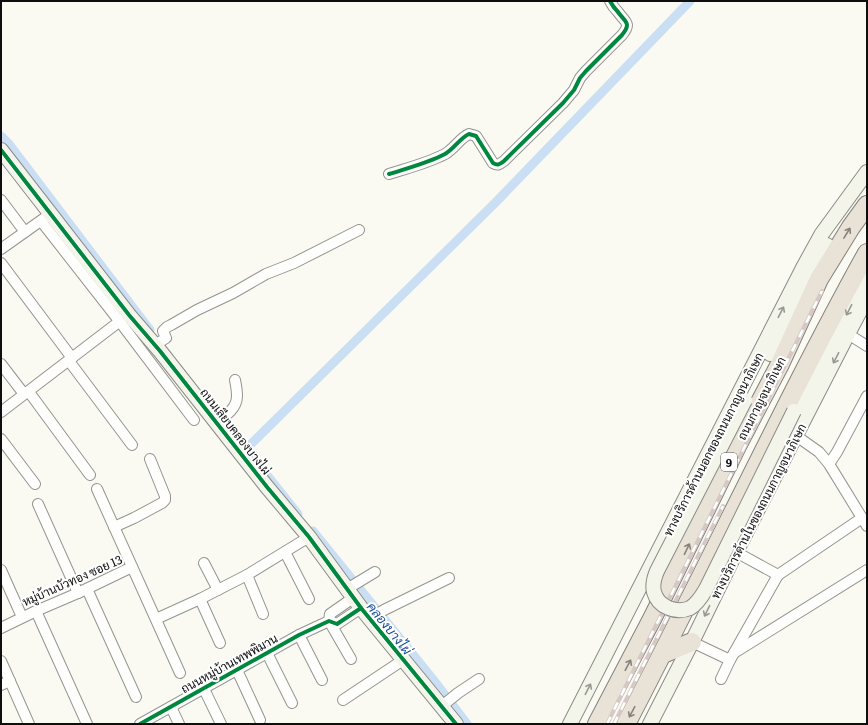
<svg xmlns="http://www.w3.org/2000/svg" width="868" height="725" font-family="Literata,Sarabun,serif">
	<style>
		.lines { fill: none; stroke-linecap: round; stroke-linejoin: round }
		.canal { stroke: #cadff3; stroke-width: 9 }
		.street-casing { stroke: #949491; stroke-width: 12 }
		.secondary-casing { stroke: #8b8b87; stroke-width: 16 }
		.highway-casing { stroke: #82827e; stroke-width: 20 }
		.street { stroke: #fefefd; stroke-width: 10 }
		.secondary { stroke: #f4f5ea; stroke-width: 14 }
		.highway { stroke: #e9e2d6; stroke-width: 18 }
		.rail-casing { stroke: #d6c8c5; stroke-width: 4 }
		.rail { stroke: #fff; stroke-width: 2.5; stroke-dasharray: 8; stroke-linecap: butt }
		.secondary-bridge-casing { stroke: #8b8b87; stroke-width: 16; stroke-linecap: butt }
		.secondary-bridge { stroke: #f4f5ea; stroke-width: 14 }
		.cycleway-casing { stroke: #fff; stroke-width: 6 }
		.cycleway { stroke: #00873e; stroke-width: 4 }
		.oneway { stroke: #86837c }
		.oneway2 { stroke: #989992 }
		.labels { text-anchor: middle; dominant-baseline: central; stroke-width: 4; stroke-linejoin: round; paint-order: stroke }
		.shield { fill: #fff; stroke: #565656; stroke-width: 1 }
		.shield-label { font-size: 11px; font-weight: bold; fill: #0e0e0e }
		.street-label { font-size: 12px; fill: #0e0e0e; stroke: #fff }
		.water-label { font-size: 13px; font-style: italic; fill: #1b4f9b; stroke: #fff }
	</style>
	<rect width="100%" height="100%" fill="#fafaf2"/>
	<g class="lines">
		<g class="canal">
			<path d="M 1,136 L 9,144 L 150,330"/>
			<path d="M 246,449 L 496,202 L 690,1"/>
			<path d="M 251,455 L 298,514"/>
			<path d="M 313,531 L 432,678 L 467,724"/>
		</g>
		<g class="street-casing">
			<g id="street">
				<path d="M 389,174 C 408,168 428,163 445,154 C 454,149 460,138 469,134 L 476,136 L 493,163 C 498,166 500,164 504,161 L 563,103 L 574,90 L 580,78 L 586,71 L 622,35 C 632,23 625,22 618,12 C 615,9 612,5 610,1"/>
				<path d="M 1,200 L 25,232"/>
				<path d="M 41,221 L 120,322 L 194,420"/>
				<path d="M 1,249 L 46,217"/>
				<path d="M 1,263 L 72,358"/>
				<path d="M 848,334 L 867,346"/>
				<path d="M 155,345 L 166,338 L 163,331 L 167,327 L 171,325 L 197,310 L 233,293 L 266,274 L 294,263 L 359,230"/>
				<path d="M 69,361 L 132,445"/>
				<path d="M 1,364 L 24,394"/>
				<path d="M 29,392 L 90,475"/>
				<path d="M 1,412 L 124,318"/>
				<path d="M 216,422 C 225,416 237,409 237,396 C 237,391 236,385 235,380"/>
				<path d="M 795,435 L 819,452 L 829,464 L 867,526"/>
				<path d="M 1,439 L 35,484"/>
				<path d="M 829,464 L 837,452 L 867,396"/>
				<path d="M 97,489 L 180,673"/>
				<path d="M 38,504 L 78,593"/>
				<path d="M 114,527 L 134,518 L 162,503 L 165,500 L 165,496 L 150,459"/>
				<path d="M 285,552 L 309,599"/>
				<path d="M 736,552 L 778,575 L 862,518"/>
				<path d="M 204,563 L 218,590"/>
				<path d="M 1,570 L 22,617"/>
				<path d="M 247,575 L 263,614"/>
				<path d="M 87,589 L 136,697"/>
				<path d="M 347,589 L 375,572"/>
				<path d="M 200,599 L 220,643"/>
				<path d="M 36,611 L 87,724"/>
				<path d="M 370,618 L 384,610 L 449,578"/>
				<path d="M 156,619 L 200,599 L 247,575 L 309,537"/>
				<path d="M 329,621 L 351,659"/>
				<path d="M 329,621 L 330,614 L 353,598"/>
				<path d="M 1,628 L 36,611 L 78,593 L 132,567"/>
				<path d="M 299,635 L 322,680"/>
				<path d="M 692,642 L 730,660"/>
				<path d="M 267,653 L 292,703"/>
				<path d="M 734,653 L 867,570"/>
				<path d="M 1,661 L 29,724"/>
				<path d="M 237,670 L 260,720"/>
				<path d="M 721,679 L 730,660 L 778,575"/>
				<path d="M 1,685 L 10,681"/>
				<path d="M 204,689 L 221,724"/>
				<path d="M 343,700 L 403,660"/>
				<path d="M 442,706 L 458,693 L 479,679"/>
				<path d="M 171,707 L 179,724"/>
				<path d="M 140,724 L 299,635 L 329,621 L 337,624 L 361,608"/>
			</g>
		</g>
		<g class="secondary-casing">
			<g id="secondary">
				<path d="M 1,150 L 129,315 L 160,351 L 267,487 L 309,537 L 361,608 L 456,724"/>
				<path d="M 770,354 L 827,245"/>
				<path d="M 794,411 L 841,326 L 867,275"/>
				<path d="M 570,724 L 804,266 L 821,235 L 867,172"/>
				<path d="M 650,724 L 692,642 L 736,552 L 851,328 L 867,298"/>
			</g>
		</g>
		<g class="highway-casing">
			<g id="highway">
				<path d="M 663,654 L 692,642"/>
				<path d="M 597,724 L 653,617 L 737,446 L 780,364 L 819,279 L 851,227 L 867,205"/>
				<path d="M 626,724 C 684,613 738,501 795,389 C 818,344 842,298 867,253"/>
			</g>
		</g>
		<use href="#street" class="street"/>
		<use href="#secondary" class="secondary"/>
		<use href="#highway" class="highway"/>
		<g class="rail-casing">
			<g id="rail">
				<path d="M 607,724 L 822,291"/>
				<path d="M 614,724 L 723,506"/>
			</g>
		</g>
		<use href="#rail" class="rail"/>
		<g class="secondary-bridge-casing">
			<path id="secondary-bridge" d="M 745,400 L 657,571 C 654,578 652,584 654,592 C 658,607 676,614 690,608 C 697,604 702,596 706,589 L 794,411"/>
		</g>
		<use href="#secondary-bridge" class="secondary-bridge"/>
		<g class="cycleway-casing">
			<g id="cycleway">
				<path d="M 1,150 L 129,315 L 160,351 L 267,487 L 309,537 L 361,608 L 456,724"/>
				<path d="M 389,174 C 408,168 428,163 445,154 C 454,149 460,138 469,134 L 476,136 L 493,163 C 498,166 500,164 504,161 L 563,103 L 574,90 L 580,78 L 586,71 L 622,35 C 632,23 625,22 618,12 C 615,9 612,5 610,1"/>
				<path d="M 140,724 L 299,635 L 329,621 L 337,624 L 361,608"/>
			</g>
		</g>
		<use href="#cycleway" class="cycleway"/>
	</g>
	<defs><path id="oneway-shaft" d="M-6 0H5M1.5-3L5.5 0L1.5 3" fill="none" stroke-width="1.6" stroke-linecap="round" stroke-linejoin="round"/></defs>
	<g class="oneway">
		<use href="#oneway-shaft" transform="translate(847 233) rotate(-58)"/>
		<use href="#oneway-shaft" transform="translate(687 549) rotate(-64)"/>
		<use href="#oneway-shaft" transform="translate(628 665) rotate(-62)"/>
		<use href="#oneway-shaft" transform="translate(632 712) rotate(118)"/>
	</g>
	<g class="oneway2">
		<use href="#oneway-shaft" transform="translate(849 310) rotate(117)"/>
		<use href="#oneway-shaft" transform="translate(781 312) rotate(-63)"/>
		<use href="#oneway-shaft" transform="translate(836 358) rotate(117)"/>
		<use href="#oneway-shaft" transform="translate(707 611) rotate(116)"/>
		<use href="#oneway-shaft" transform="translate(588 689) rotate(-63)"/>
	</g>
	<g class="labels">
		<rect class="shield" x="721" y="453" width="16" height="18" rx="3"/>
		<g class="shield-label">
			<text x="729" y="462">9</text>
		</g>
		<g class="street-label">
			<text transform="translate(761 398) rotate(-63)">ถนนกาญจนาภิเษก</text>
			<text transform="translate(236 431) rotate(52)">ถนนเลียบคลองบางไผ่</text>
			<text transform="translate(713 444) rotate(-63)">ทางบริการด้านนอกของถนนกาญจนาภิเษก</text>
			<text transform="translate(758 511) rotate(-63)">ทางบริการด้านในของถนนกาญจนาภิเษก</text>
			<text transform="translate(72 580) rotate(-24)">หมู่บ้านบัวทอง ซอย 13</text>
			<text transform="translate(229 663) rotate(-29)">ถนนหมู่บ้านเทพพิมาน</text>
		</g>
		<g class="water-label">
			<text transform="translate(390 628) rotate(51)">คลองบางไผ่</text>
		</g>
	</g>
	<rect width="868" height="725" fill="none" stroke="#0e0e0e" stroke-width="4"/>
</svg>
